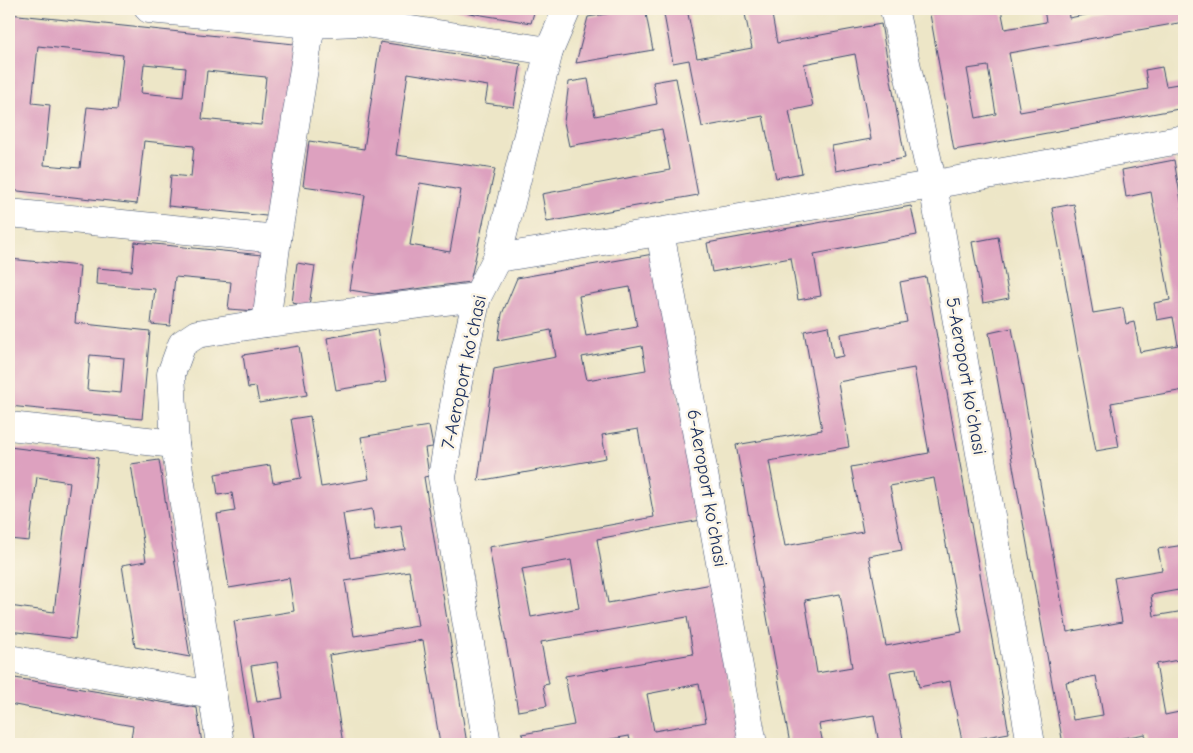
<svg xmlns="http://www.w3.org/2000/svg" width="1193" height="753" font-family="'Comic Neue',sans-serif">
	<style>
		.building { fill: #dda1bf; fill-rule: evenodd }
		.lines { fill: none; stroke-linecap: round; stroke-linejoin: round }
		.minor-casing { stroke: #3a4a6e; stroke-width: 29 }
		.minor { stroke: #fff; stroke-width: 28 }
		.labels { text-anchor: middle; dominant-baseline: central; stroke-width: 5; stroke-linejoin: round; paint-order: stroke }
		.street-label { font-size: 19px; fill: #1b2f5e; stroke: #fcf5e5 }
	</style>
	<rect width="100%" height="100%" fill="#fcf5e5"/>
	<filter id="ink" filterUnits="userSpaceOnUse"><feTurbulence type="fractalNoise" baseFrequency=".02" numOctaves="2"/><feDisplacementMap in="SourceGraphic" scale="10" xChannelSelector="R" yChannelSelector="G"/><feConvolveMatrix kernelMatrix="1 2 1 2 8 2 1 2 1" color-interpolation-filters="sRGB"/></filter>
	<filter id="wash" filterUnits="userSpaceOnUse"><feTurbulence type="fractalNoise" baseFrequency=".0096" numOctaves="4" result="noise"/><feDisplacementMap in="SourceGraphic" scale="20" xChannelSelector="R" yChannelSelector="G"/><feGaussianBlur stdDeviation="1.12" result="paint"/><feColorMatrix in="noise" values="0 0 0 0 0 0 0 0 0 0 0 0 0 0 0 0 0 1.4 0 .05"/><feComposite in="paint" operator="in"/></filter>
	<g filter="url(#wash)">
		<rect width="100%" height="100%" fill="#ede6c7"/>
		<g id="blocks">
			<g class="building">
				<path d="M 445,9 L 535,9 L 531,23 Z"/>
				<path d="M 635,9 L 645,9 L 653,50 L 576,63 L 588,17 Z"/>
				<path d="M 663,9 L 687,9 L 697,58 L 752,48 L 744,9 L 771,9 L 777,43 L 881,24 L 905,158 L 836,171 L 832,146 L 871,139 L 855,54 L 804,64 L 813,106 L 789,111 L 802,173 L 776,178 L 763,116 L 702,127 L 689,60 L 673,63 Z"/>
				<path d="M 961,9 L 1001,9 L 1005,29 L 1046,22 L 1044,9 L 1068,9 L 1069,18 L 1110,10 L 1110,9 L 1184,9 L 1184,22 L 1009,53 L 1020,112 L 1148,89 L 1145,70 L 1162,67 L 1166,86 L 1184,83 L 1184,108 L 954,150 L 930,14 ZM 988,66 L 996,114 L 976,118 L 967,69 Z"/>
				<path d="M 9,14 L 294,44 L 276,217 L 168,206 L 171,175 L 191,177 L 194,146 L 144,141 L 137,204 L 9,190 ZM 38,46 L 123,55 L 117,110 L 87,107 L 80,168 L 44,165 L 50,105 L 32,103 ZM 144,64 L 186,68 L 183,97 L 141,93 ZM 207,71 L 266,77 L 261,125 L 202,119 Z"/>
				<path d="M 380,42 L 521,64 L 514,107 L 485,103 L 488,86 L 408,73 L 396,155 L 495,169 L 470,282 L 375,294 L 350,290 L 365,195 L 303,186 L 309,141 L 364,149 ZM 420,183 L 461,190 L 450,252 L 410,245 Z"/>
				<path d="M 676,78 L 698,195 L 547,222 L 542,194 L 670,170 L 662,129 L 569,146 L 564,122 L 569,82 L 588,79 L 595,116 L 657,104 L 653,82 Z"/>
				<path d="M 1174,160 L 1184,218 L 1184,390 L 1111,403 L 1119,447 L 1096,451 L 1052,208 L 1074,204 L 1093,313 L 1123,308 L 1126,324 L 1134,322 L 1140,352 L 1178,345 L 1173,317 L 1157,320 L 1154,303 L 1170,300 L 1151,192 L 1126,197 L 1122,170 Z"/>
				<path d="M 911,206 L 917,235 L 814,254 L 821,296 L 798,300 L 791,258 L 712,272 L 707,243 Z"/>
				<path d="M 9,229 L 13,230 L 10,259 L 80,266 L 75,323 L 150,331 L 142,419 L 9,406 ZM 90,355 L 124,358 L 121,393 L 87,390 Z"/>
				<path d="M 998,237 L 1009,298 L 983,303 L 972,242 Z"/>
				<path d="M 135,242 L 262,255 L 257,311 L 228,309 L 231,282 L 175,277 L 170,326 L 151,324 L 155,289 L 96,284 L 97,268 L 132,271 Z"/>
				<path d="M 653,254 L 701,520 L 597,539 L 608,603 L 712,584 L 741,744 L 631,744 L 629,736 L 583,744 L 524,744 L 522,734 L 574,725 L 565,676 L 693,654 L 687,617 L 541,642 L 549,684 L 543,685 L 547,706 L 518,711 L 489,547 L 654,517 L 638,429 L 602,435 L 606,458 L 478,481 L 494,369 L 556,357 L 551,330 L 498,340 L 502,314 L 517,278 ZM 630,287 L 637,327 L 586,336 L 579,296 ZM 642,346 L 646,370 L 587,380 L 582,357 ZM 571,560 L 579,608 L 531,617 L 522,569 ZM 699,684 L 706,722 L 654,731 L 647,694 Z"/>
				<path d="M 297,263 L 315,266 L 309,306 L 292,303 Z"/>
				<path d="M 926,277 L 1009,733 L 975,739 L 976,744 L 949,744 L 962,741 L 950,681 L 919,687 L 916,668 L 890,672 L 904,744 L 879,744 L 874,715 L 819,724 L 823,744 L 790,744 L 736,445 L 822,430 L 804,331 L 828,326 L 833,358 L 843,356 L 840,334 L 907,322 L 900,282 ZM 914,368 L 929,453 L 851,467 L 863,532 L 785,546 L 769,461 L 849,447 L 838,382 ZM 934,478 L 962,632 L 886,646 L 869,556 L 902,550 L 890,486 ZM 840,594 L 852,667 L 817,673 L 805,600 Z"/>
				<path d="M 1012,328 L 1067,632 L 1122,622 L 1114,578 L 1162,570 L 1158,549 L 1184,545 L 1184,589 L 1151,595 L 1154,616 L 1184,611 L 1184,659 L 1156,664 L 1165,715 L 1184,711 L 1184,744 L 1147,744 L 1145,734 L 1091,744 L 1063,744 L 989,333 ZM 1096,676 L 1103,715 L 1073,720 L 1066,682 Z"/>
				<path d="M 377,329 L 386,382 L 336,390 L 327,338 Z"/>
				<path d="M 299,346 L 307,395 L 259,403 L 256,387 L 248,388 L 243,355 Z"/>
				<path d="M 310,416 L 321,487 L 369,479 L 361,437 L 429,426 L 433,447 L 425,448 L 429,476 L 424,477 L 467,744 L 440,744 L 423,640 L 329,655 L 343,744 L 254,744 L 234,621 L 294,611 L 289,578 L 229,588 L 217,514 L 235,511 L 232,493 L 218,495 L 215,474 L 270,465 L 273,483 L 301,478 L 291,419 ZM 372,509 L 375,530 L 401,526 L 405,549 L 350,558 L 343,514 ZM 409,571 L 418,626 L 354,636 L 345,581 ZM 277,662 L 283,698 L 257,702 L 251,666 Z"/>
				<path d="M 9,447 L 98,458 L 75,639 L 9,631 L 9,606 L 54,612 L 70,482 L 37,477 L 29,541 L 9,539 L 9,501 L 12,481 L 9,481 Z"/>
				<path d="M 159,460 L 174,557 L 190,657 L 135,647 L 122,565 L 146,561 L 131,464 Z"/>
				<path d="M 9,677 L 197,708 L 202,744 L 130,744 L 133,726 L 9,704 Z"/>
			</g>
		</g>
	</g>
	<g filter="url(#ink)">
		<use href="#blocks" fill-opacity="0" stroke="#3a4a6e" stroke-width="1"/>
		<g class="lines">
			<g class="minor-casing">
				<g id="minor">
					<path d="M 149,9 L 311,24 L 358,22 L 549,51"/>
					<path d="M 894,9 L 933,185 L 1031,744"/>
					<path d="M 9,213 L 277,239"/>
					<path d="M 660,232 L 753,744"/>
					<path d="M 497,258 C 727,222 956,181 1184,139"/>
					<path d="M 266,323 L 277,239 L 311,24"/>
					<path d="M 9,426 L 175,444"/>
					<path d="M 9,659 L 212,695"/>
					<path d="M 220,744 L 175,444 L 171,374 L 182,344 L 197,334 L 266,323 L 477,297"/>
					<path d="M 487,744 L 442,477 L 458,382 L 477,297 L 497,258 L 549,51 L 567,9"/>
				</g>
			</g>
			<use href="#minor" class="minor"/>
		</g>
	</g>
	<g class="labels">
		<g class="street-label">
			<text transform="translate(464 372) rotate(-78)">7-Aeroport koʻchasi</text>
			<text transform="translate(966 376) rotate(80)">5-Aeroport koʻchasi</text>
			<text transform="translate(707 488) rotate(80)">6-Aeroport koʻchasi</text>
		</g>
	</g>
	<rect width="1193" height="753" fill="none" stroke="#fcf5e5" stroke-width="30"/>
</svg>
